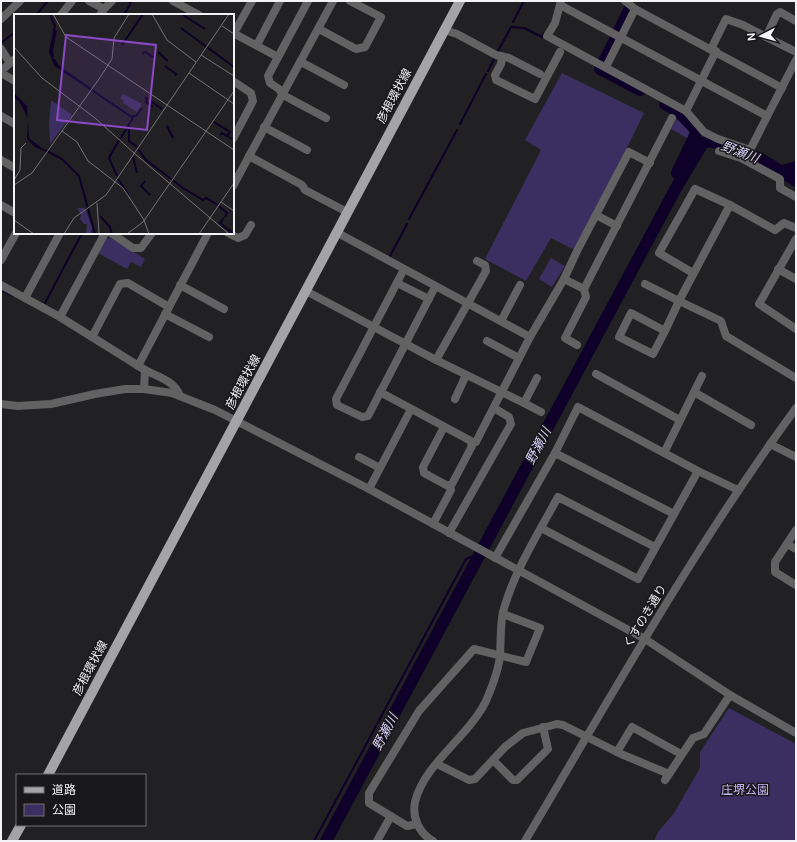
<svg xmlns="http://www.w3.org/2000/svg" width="797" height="842" font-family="'DM Sans','Noto Sans JP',sans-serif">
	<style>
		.green { fill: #3b2e60 }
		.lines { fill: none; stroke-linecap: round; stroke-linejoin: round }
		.stream { stroke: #0e0029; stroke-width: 2 }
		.river { stroke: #0e0029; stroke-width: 12 }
		.minor { stroke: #626263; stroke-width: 8 }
		.major { stroke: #a4a4a7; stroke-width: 10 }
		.labels { text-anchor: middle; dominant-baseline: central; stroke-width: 3; stroke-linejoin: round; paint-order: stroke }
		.street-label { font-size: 12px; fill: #f3f2f4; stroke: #181719 }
		.park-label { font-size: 12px; fill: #c4b8f5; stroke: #181719 }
		.water-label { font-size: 13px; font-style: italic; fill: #d9d2fb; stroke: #181719 }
		.inset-river { fill: none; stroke: #0e0029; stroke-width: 2 }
		.inset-road { fill: none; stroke: #757477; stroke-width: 1 }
		.view { fill: #8d4ac7; fill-opacity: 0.15; stroke: #8d4ac7; stroke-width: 2 }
		.inset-edge { fill: none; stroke: #f3f2f4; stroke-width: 2 }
	</style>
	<rect width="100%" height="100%" fill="#212023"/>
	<g class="green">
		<path d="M 562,73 L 644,113 L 577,251 L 551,238 L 526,281 L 485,259 L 541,150 L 525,140 Z"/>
		<path d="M 678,116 L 692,131 L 690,140 L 671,129 Z"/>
		<path d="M 111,238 L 145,259 L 141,267 L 131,262 L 127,269 L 98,253 L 106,239 Z"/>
		<path d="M 551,258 L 565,266 L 552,287 L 539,279 Z"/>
		<path d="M 729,708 L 796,744 L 796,841 L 654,841 L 658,832 L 674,813 L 700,768 L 700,752 Z"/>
	</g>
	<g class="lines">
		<g class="stream">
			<path d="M 36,15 L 48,1"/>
			<path d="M 124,15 L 131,3 L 128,1"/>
			<path d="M 513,22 L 524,1"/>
			<path d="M 1,43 L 15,32"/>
			<path d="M 498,51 L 511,27 L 524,28 L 542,37 L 544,33"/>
			<path d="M 488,71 L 494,59"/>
			<path d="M 460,124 L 486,74"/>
			<path d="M 409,219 L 457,130"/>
			<path d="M 389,258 L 407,224"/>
			<path d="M 1,290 L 13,296"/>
			<path d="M 45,303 L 82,233"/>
			<path d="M 314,841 L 466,559 L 481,553"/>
		</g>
		<g class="river">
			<path d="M 618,33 L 630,8"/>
			<path d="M 603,63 L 616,38"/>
			<path d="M 601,68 L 600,69 L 640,90"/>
			<path d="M 665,104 L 678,111 L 697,131 L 677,173"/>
			<path d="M 780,172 L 796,167"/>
			<path d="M 326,841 L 676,188 L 703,143 L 711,141 L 761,159 L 796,181"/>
		</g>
		<g class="minor">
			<path d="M 89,1 L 104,9"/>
			<path d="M 173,1 L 199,15"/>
			<path d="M 308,1 L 268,76 L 270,83 L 279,89 L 283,95 L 326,118"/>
			<path d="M 561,1 L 555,23 L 547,36 L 686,111 L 704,132 L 718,139 L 750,150 L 796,60"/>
			<path d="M 625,1 L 635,9 L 782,88"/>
			<path d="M 560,5 L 767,116"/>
			<path d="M 61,15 L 72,1"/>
			<path d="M 100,15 L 104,9 L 112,1"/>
			<path d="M 1,19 L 20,1"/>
			<path d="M 319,29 L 356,49 L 365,47 L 381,17 L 350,1"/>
			<path d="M 444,30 L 457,34 L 496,55 L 509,58 L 540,74"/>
			<path d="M 233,33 L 278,57"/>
			<path d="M 234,33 L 252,1"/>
			<path d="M 766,37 L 777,14 L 780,12 L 796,21"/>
			<path d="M 257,45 L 280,1"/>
			<path d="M 1,49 L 10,63"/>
			<path d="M 711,49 L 726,19 L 743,25 L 796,52"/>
			<path d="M 502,57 L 501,64 L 495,75 L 496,80 L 535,99 L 560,52"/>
			<path d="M 301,62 L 344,85"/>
			<path d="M 606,67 L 635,9"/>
			<path d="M 1,71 L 15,59"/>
			<path d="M 1,73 L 15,81"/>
			<path d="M 233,81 L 251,93 L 253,101 L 233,139"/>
			<path d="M 686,111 L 716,51"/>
			<path d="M 1,116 L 15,124"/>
			<path d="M 264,127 L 307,150"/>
			<path d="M 719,151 L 741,158 L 780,179 L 780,188 L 796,197"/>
			<path d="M 249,156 L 302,185 L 305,190 L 347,212"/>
			<path d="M 1,160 L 15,168"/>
			<path d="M 233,186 L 333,1"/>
			<path d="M 1,205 L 15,213"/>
			<path d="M 596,215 L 617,226"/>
			<path d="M 796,228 L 784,223 L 775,230 L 730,205 L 679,301 L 721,321 L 726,336 L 796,378"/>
			<path d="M 336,232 L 530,337"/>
			<path d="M 111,233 L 133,248 L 141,248 L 152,233"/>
			<path d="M 228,233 L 238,238 L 245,235 L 251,225"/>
			<path d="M 796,239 L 759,304 L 796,329"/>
			<path d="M 1,260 L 16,233"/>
			<path d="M 778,269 L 796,279"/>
			<path d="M 402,273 L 336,399 L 337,405 L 362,417 L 368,416 L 435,287"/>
			<path d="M 693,273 L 659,253 L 695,189 L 730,205"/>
			<path d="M 564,279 L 584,289"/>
			<path d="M 397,283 L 429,299"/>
			<path d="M 645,284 L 679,301 L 665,331 L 631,313 L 619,337 L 653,354 L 665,331"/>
			<path d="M 1,285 L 60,317 L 145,370 L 144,389"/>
			<path d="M 180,285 L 224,309"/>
			<path d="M 306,291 L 436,360 L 524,403 L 537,378"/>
			<path d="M 25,298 L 60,233"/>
			<path d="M 165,314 L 209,337"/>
			<path d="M 60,317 L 105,233"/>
			<path d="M 501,321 L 520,285"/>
			<path d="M 92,337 L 120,284 L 128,283 L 169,307"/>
			<path d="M 487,341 L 519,358"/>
			<path d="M 577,345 L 565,338 L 586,297 L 584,289 L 672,118"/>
			<path d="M 436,360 L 486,271 L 485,265 L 477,261"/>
			<path d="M 138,366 L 208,233"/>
			<path d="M 145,370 C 158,377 175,381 180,396"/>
			<path d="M 596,374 L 680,420"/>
			<path d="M 380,392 L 471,441 L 472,446 L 452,484 L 448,486 L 424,473 L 423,467 L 444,427"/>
			<path d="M 694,392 L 751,425"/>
			<path d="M 455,399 L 466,375"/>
			<path d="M 524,403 L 541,412"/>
			<path d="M 1,404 L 18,406 L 51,404 L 95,394 L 125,389 L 144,389 L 172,393 L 215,410 L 369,489 L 645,639 L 730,695 L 796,733"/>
			<path d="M 471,443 L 476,442 L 481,432 L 530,337 L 564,279 L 577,251 L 629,152 L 650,163"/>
			<path d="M 770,444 L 796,457"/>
			<path d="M 555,453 L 578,407 L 698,471 L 738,490"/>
			<path d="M 664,453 L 702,376"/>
			<path d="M 359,457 L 380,468"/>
			<path d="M 369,489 L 411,409"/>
			<path d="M 433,524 L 451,490 L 450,485"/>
			<path d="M 541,528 L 638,579 L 698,471"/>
			<path d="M 796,530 L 775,562 L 775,572 L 796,585"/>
			<path d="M 449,533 L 511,424 L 509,417 L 494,408"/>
			<path d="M 787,544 L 796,549"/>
			<path d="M 495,558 L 555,453 L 674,514"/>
			<path d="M 617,752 L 632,727 L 681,754"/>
			<path d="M 493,760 L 513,780 L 517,780 L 548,749 L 543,727"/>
			<path d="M 437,764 L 469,780 L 475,779 L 505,747 L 523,733 L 557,724 L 563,725 L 621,754 L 669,774"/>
			<path d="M 665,780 L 693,738 L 704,734 L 730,695"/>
			<path d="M 417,824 L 407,826 L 369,803 L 369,793 L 419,711 L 474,649 L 526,662 L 540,628 L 503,614"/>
			<path d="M 377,841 L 391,816"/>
			<path d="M 433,841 C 419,833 412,818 415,802 C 424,764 469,736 486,701 C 492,687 499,670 500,655 C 501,640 500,626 503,612 C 514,571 538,534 558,497 L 655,547"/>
			<path d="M 525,841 C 612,695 695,546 796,408"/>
		</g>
		<g class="major">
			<path d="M 48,775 L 460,1"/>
			<path d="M 12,841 L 21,825"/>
		</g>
	</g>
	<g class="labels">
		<g class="street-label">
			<text transform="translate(394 96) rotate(-62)">彦根環状線</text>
			<text transform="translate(243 382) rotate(-62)">彦根環状線</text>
			<text transform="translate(645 616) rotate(-59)">くすのき通り</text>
			<text transform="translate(90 668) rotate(-62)">彦根環状線</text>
		</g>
		<g class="park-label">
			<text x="745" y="790">庄堺公園</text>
		</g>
		<g class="water-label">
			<text transform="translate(740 152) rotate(21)">野瀬川</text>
			<text transform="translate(538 446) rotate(-62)">野瀬川</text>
			<text transform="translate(385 732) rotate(-62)">野瀬川</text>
		</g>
	</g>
	<g transform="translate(14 14)">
		<rect width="220" height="220" fill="#212023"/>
		<path d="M 109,80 L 128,90 L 123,98 L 109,89 L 110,87 L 106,84 ZM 37,86 L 58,101 L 36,130 L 35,110 ZM 63,194 L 70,194 L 72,197 L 78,213 L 77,220 L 72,220 L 73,210 L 70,210 L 66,205 L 67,201 Z" fill="#3b2e60"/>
		<path d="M 0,79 L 13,92 L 15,124 L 33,138 L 21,133 L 13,125 L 14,105 L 7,90 L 0,83 Z" fill="#0e0029"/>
		<path class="inset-river" d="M 36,0 L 41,12 L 36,38 L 41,51 L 119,104 L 106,125M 169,1 L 191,15M 167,14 L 220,53M 108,31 L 129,0M 144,38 L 154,47M 128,40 L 131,38 L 141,44M 39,43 L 38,36 L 42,16M 40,45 L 44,52 L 77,75M 151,52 L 162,60 L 161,62M 131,83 L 133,85 L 132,88 L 139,93M 138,88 L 148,95M 118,102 L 122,102 L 128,94M 200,108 L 216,118 L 213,122M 115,112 L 115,127 L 123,133M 153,112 L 159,124M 206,121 L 208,119 L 218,125M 124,135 L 132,146 L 169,174 L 189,186 L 192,184 L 204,191M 31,136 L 48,145 L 65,162 L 81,220M 119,143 L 123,159M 103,162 L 95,144 L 105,126M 104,165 L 115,181M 131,167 L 127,172 L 136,181M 205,192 L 213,199 L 211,203M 86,202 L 96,213 L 98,220M 210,204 L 206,209 L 220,220"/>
		<path class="inset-road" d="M 39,0 L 52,23 L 153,91M 138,0 L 153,26 L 182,48M 208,12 L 220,20M 0,33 L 28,64 L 81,104 L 120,139M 187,41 L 220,62M 175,59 L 220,90M 153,91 L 220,136M 48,117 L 63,128 L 74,147 L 109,174 L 130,206 L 135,220M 120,139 L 215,220M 0,166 L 6,156 L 7,134 L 12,129M 0,171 L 18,159 L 85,65 L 98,45 L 100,24 L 115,0M 207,188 L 220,197M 83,189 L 85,220M 0,206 L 20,220M 50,220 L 60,204 L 92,181 L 215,0M 113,220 L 129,208 L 220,77M 185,220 L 220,169"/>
		<path class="view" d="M 52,21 L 142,31 L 133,116 L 43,106 Z"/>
		<rect width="220" height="220" class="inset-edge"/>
	</g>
	<rect width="797" height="842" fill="none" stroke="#f3f2f4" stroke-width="4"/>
	<rect x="16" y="774" width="130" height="52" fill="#181719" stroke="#706f71"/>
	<rect x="24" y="787" width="20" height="6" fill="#a4a4a7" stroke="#706f71"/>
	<text x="52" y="794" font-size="12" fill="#f3f2f4">道路</text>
	<rect x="24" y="804" width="20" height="12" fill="#3b2e60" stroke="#706f71"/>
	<text x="52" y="814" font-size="12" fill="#f3f2f4">公園</text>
	<g transform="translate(761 36) rotate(264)" stroke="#181719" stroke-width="3" paint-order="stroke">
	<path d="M0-3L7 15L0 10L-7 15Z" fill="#f3f2f4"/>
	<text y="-6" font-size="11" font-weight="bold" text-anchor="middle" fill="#f3f2f4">N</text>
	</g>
</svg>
